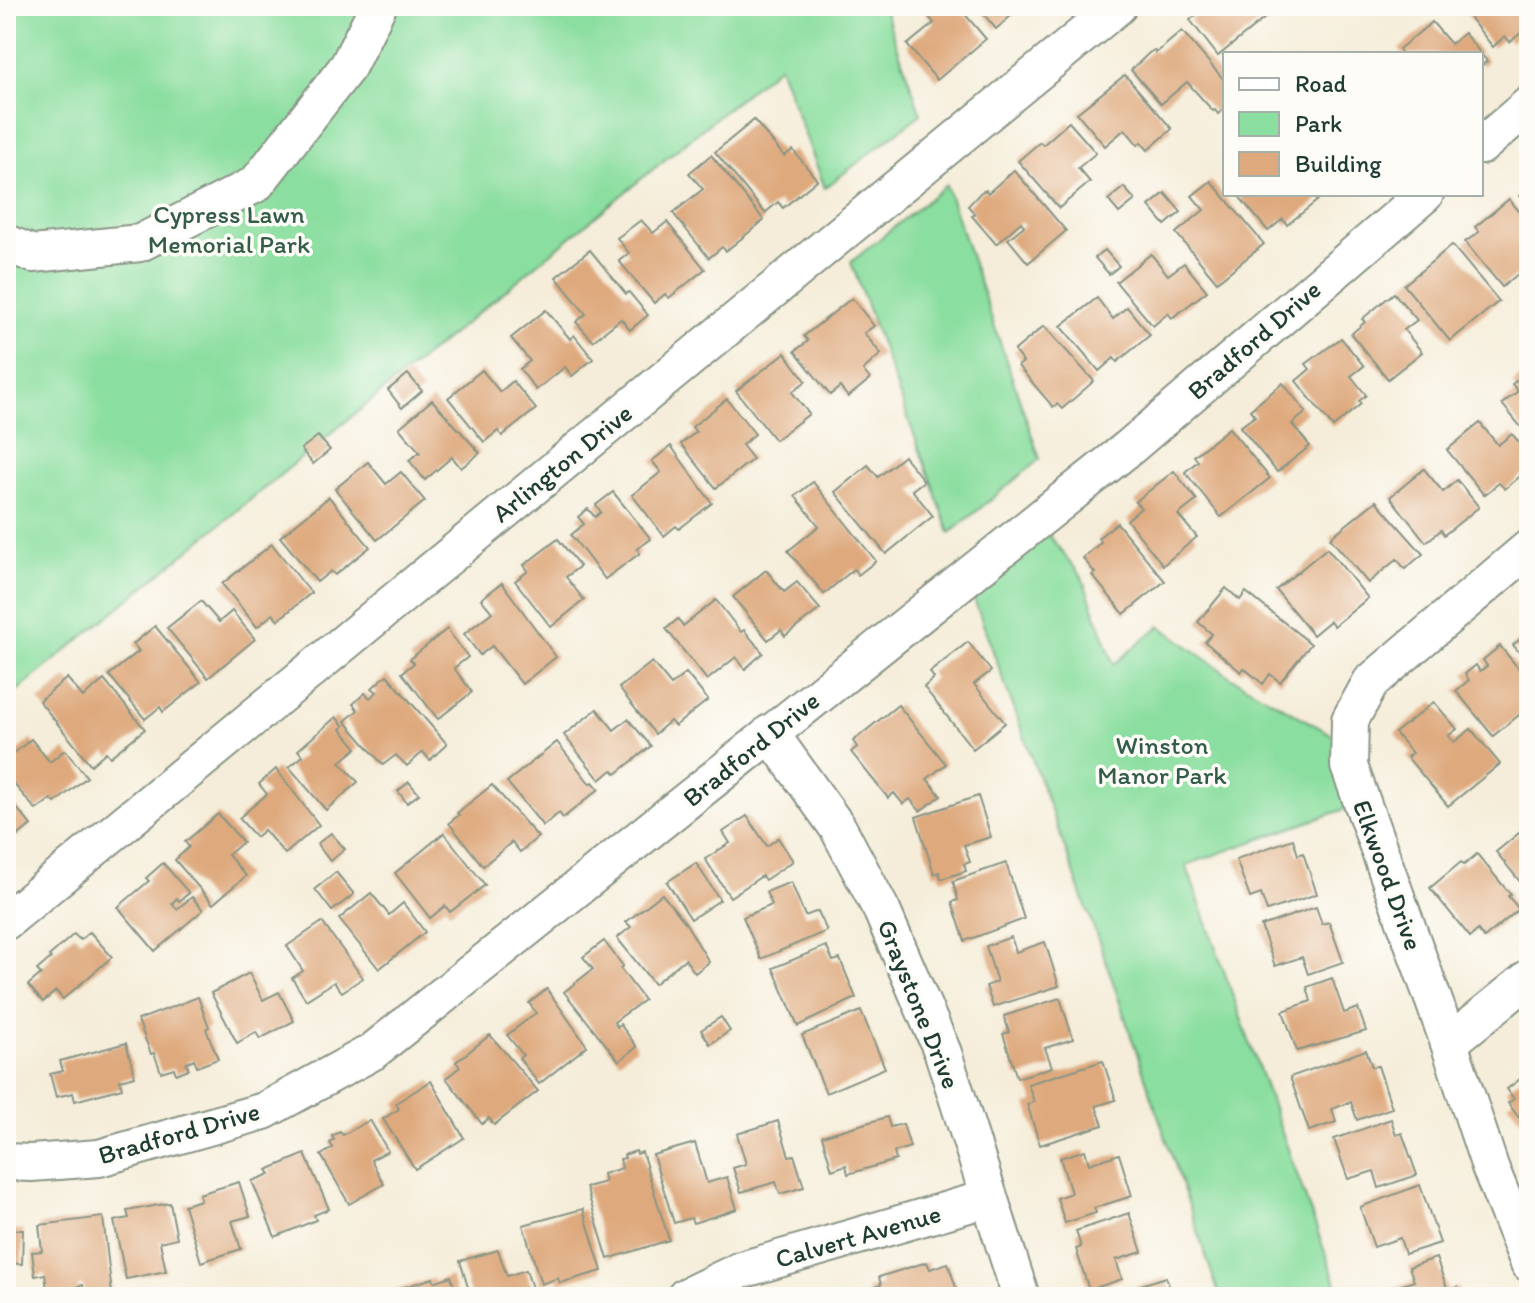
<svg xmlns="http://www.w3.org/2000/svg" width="1535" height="1303" font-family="Itim,sans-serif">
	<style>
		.green { fill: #8ade9f; stroke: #548e6a; stroke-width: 2 }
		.building { fill: #dea97d }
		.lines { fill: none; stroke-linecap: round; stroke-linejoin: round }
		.minor-casing { stroke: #8a9586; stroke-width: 40 }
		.minor { stroke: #fff; stroke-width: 36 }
		.labels { text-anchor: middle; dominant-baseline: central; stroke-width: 7; stroke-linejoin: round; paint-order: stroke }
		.park-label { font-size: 26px; fill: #345d49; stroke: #fdfcf7 }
		.street-label { font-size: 26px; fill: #1f3d34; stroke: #fdfcf7 }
	</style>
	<rect width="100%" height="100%" fill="#fdfcf7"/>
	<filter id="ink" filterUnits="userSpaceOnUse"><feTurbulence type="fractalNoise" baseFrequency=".0125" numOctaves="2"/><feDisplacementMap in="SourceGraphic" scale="16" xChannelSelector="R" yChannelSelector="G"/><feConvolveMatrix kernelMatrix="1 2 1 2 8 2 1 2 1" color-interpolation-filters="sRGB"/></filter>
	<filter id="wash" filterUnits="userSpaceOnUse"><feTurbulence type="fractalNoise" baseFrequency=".006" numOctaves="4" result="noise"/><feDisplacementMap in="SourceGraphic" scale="32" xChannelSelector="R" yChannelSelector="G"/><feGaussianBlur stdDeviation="1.8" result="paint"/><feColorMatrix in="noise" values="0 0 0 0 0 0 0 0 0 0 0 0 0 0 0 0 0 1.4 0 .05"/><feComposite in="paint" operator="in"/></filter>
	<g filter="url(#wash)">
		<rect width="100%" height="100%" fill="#f5edd9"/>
		<g class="green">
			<path d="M 6,6 L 883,6 L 921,114 L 825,188 L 779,66 L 6,700 Z"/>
			<path d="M 946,185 L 1040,459 L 950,533 L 851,262 Z"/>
			<path d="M 1047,513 L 1050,537 L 1082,577 L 1114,664 L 1160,626 L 1232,678 L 1350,745 L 1362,803 L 1186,865 L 1341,1297 L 1220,1297 L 1103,953 L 966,577 Z"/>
		</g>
		<g id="blocks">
			<g class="building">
				<path d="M 920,6 L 958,6 L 986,39 L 937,80 L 907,45 L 934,23 Z"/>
				<path d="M 977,6 L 1022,6 L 996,29 Z"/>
				<path d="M 1207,6 L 1257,6 L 1266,17 L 1218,56 L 1190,20 Z"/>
				<path d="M 1460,6 L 1529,6 L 1529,26 L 1510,42 L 1505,36 L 1493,47 Z"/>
				<path d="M 1432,22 L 1451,44 L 1464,33 L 1487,61 L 1481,66 L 1481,54 L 1402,54 L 1399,49 Z"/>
				<path d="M 1182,31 L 1225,81 L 1225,108 L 1218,114 L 1215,110 L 1213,111 L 1187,82 L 1161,104 L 1131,70 L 1149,53 L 1154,50 L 1156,53 Z"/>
				<path d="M 1125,75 L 1172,129 L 1148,150 L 1141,142 L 1138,145 L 1125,129 L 1105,146 L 1077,113 Z"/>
				<path d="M 754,120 L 784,156 L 793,150 L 817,180 L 783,208 L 778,202 L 765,213 L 715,152 Z"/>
				<path d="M 1069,122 L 1096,153 L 1078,168 L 1090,182 L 1059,208 L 1018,161 L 1040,142 L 1043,145 Z"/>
				<path d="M 711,155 L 764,220 L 726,251 L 722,247 L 709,258 L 673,213 L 703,189 L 689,173 Z"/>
				<path d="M 1014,170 L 1066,231 L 1028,263 L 1008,239 L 1024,226 L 1021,222 L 996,244 L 972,216 L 975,214 L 968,206 L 981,192 L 986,190 L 988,193 Z"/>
				<path d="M 1211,181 L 1264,244 L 1217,282 L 1176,233 L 1204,210 L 1192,196 Z"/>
				<path d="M 1124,187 L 1135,200 L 1119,213 L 1108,200 Z"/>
				<path d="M 1529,189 L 1529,207 L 1520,196 Z"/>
				<path d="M 1165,193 L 1181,212 L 1165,225 L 1149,206 Z"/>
				<path d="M 1237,194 L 1314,194 L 1318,200 L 1287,225 L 1283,219 L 1268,231 Z"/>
				<path d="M 1509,199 L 1529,223 L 1529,265 L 1502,287 L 1465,242 L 1479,232 L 1475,227 Z"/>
				<path d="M 641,220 L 653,233 L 667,222 L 705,269 L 669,298 L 665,294 L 654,303 L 619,261 L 629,253 L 617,238 Z"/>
				<path d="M 1452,245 L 1499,301 L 1450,341 L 1404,285 Z"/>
				<path d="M 590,250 L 626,294 L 629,292 L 648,315 L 630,330 L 621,319 L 593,341 L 576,322 L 586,314 L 556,277 Z"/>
				<path d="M 1105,250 L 1119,266 L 1109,274 L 1095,258 Z"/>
				<path d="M 1151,254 L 1168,275 L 1184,263 L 1207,291 L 1172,318 L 1168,313 L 1153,326 L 1116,282 Z"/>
				<path d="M 1394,293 L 1417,320 L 1404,330 L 1422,352 L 1388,379 L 1351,334 L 1365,322 L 1362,319 Z"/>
				<path d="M 852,298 L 874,326 L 864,333 L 881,354 L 863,370 L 870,379 L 848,397 L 840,387 L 830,395 L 795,351 L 808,341 L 804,336 Z"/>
				<path d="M 1097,298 L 1113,319 L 1127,307 L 1150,335 L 1117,362 L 1114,358 L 1099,371 L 1061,326 Z"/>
				<path d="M 546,310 L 570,339 L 574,335 L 593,359 L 572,376 L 565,367 L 536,390 L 520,369 L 530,361 L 511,338 Z"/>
				<path d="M 1044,326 L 1094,381 L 1062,409 L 1057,404 L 1053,407 L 1018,366 L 1023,362 L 1014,351 Z"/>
				<path d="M 1341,338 L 1364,366 L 1351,376 L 1366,395 L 1359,401 L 1361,404 L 1333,427 L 1296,381 L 1310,369 L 1306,364 Z"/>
				<path d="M 785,353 L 806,381 L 792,392 L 809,414 L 775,440 L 736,391 Z"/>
				<path d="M 482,370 L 500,392 L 513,381 L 536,409 L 502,436 L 498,431 L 484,442 L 448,398 Z"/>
				<path d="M 1529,370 L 1529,437 L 1502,404 L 1518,391 L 1512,384 Z"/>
				<path d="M 408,374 L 422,391 L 402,408 L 388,390 Z"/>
				<path d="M 1283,383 L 1306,412 L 1292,424 L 1310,446 L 1277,472 L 1240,427 L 1255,416 L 1250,410 Z"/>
				<path d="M 727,399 L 755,434 L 742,445 L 753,459 L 716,488 L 681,444 L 696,432 L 692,427 Z"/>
				<path d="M 432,400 L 480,453 L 461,468 L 452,457 L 425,480 L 409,460 L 420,452 L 399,428 Z"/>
				<path d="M 1480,423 L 1498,445 L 1512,434 L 1529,454 L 1529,469 L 1505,489 L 1499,483 L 1484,495 L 1447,450 Z"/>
				<path d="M 1229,428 L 1270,478 L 1221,517 L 1185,472 L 1198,461 L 1194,456 Z"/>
				<path d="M 318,436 L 330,450 L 313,464 L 301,449 Z"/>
				<path d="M 671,446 L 712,503 L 679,529 L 676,526 L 664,536 L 632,495 L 661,472 L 652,461 Z"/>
				<path d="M 904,456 L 924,481 L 912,490 L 933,516 L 886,554 L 835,492 L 868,465 L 878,477 Z"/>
				<path d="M 368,462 L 386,484 L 401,472 L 425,501 L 377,540 L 335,489 Z"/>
				<path d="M 1424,469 L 1443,492 L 1457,480 L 1479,507 L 1444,535 L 1441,530 L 1426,542 L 1390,497 Z"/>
				<path d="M 1174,471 L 1197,500 L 1178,515 L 1197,537 L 1163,565 L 1127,520 L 1141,508 L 1135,502 Z"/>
				<path d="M 813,482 L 876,561 L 858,575 L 854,569 L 824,594 L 788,551 L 819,526 L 795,496 Z"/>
				<path d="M 613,492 L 651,539 L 637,549 L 640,553 L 605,579 L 571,535 L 584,524 L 578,517 L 588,509 L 595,517 L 601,512 L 596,505 Z"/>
				<path d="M 329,497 L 370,547 L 335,575 L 331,571 L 317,582 L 280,537 Z"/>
				<path d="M 1376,501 L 1423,554 L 1405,569 L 1397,559 L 1368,583 L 1330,538 Z"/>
				<path d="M 1117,523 L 1165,581 L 1124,614 L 1092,575 L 1095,573 L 1083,558 L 1101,542 L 1098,538 Z"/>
				<path d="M 558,539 L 580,566 L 566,577 L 584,600 L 551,627 L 515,581 L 528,571 L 524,565 Z"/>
				<path d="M 272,544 L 311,593 L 278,620 L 273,614 L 257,627 L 222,584 Z"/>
				<path d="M 1327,548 L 1368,598 L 1334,626 L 1330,621 L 1313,635 L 1276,590 Z"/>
				<path d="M 766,570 L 784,592 L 797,582 L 820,609 L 785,636 L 781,630 L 768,640 L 733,597 Z"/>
				<path d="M 502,583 L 556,657 L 522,684 L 492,646 L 480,655 L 464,634 L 492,612 L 481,599 Z"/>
				<path d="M 1226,588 L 1240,600 L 1246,592 L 1311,644 L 1280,682 L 1270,674 L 1263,684 L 1244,668 L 1241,672 L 1205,642 L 1212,634 L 1198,622 Z"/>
				<path d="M 716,600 L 741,632 L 744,630 L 763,653 L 745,669 L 736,657 L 707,680 L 666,629 L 678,619 L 683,626 Z"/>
				<path d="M 201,601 L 219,622 L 232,611 L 255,639 L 208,678 L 167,628 Z"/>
				<path d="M 155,626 L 201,682 L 163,712 L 160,707 L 145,719 L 109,675 L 139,651 L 133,644 Z"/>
				<path d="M 447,629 L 468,657 L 454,668 L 472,692 L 438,719 L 402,673 L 414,663 L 410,659 Z"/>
				<path d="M 1529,632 L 1529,664 L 1513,645 Z"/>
				<path d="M 968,642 L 991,671 L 974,684 L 1005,723 L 973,749 L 924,687 L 934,678 L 930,672 Z"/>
				<path d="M 1500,646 L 1529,681 L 1529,707 L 1493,736 L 1456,691 L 1469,680 L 1465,674 L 1476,665 L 1480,671 L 1487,666 L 1483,660 Z"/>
				<path d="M 652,662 L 671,685 L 686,673 L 708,700 L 675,726 L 670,721 L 655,734 L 619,688 Z"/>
				<path d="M 387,675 L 447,744 L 430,760 L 423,752 L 407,766 L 396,755 L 383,765 L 345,721 L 358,710 L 353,704 L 365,693 L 370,698 L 377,692 L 372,688 Z"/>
				<path d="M 67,678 L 83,697 L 104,680 L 145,729 L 110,757 L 106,752 L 91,765 L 39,701 Z"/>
				<path d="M 1434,702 L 1457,729 L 1448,736 L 1454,742 L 1471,729 L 1500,764 L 1448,806 L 1407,757 L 1412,753 L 1395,733 Z"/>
				<path d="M 898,705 L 946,764 L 927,779 L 941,796 L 920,811 L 910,799 L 903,804 L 894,793 L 888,798 L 851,752 L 857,747 L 853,741 Z"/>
				<path d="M 597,709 L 614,730 L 628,719 L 651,746 L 616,774 L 612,770 L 600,780 L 564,735 Z"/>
				<path d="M 336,717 L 344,726 L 341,729 L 357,748 L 340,762 L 358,782 L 326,810 L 289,767 L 303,756 L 298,750 Z"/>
				<path d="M 31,739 L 50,762 L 65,750 L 87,777 L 55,803 L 51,799 L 36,810 L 6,775 L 6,760 Z"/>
				<path d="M 557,742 L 590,784 L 593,782 L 599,789 L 563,818 L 559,813 L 543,826 L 507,782 Z"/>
				<path d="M 276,769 L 319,825 L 285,854 L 264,830 L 256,837 L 239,818 L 267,794 L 259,784 Z"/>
				<path d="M 409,782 L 419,794 L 407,803 L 398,791 Z"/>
				<path d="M 492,785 L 538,837 L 520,852 L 512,842 L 483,866 L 449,823 L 459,815 L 457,813 Z"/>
				<path d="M 6,795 L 31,825 L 15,838 L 11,833 L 6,836 Z"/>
				<path d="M 978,796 L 991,837 L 964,845 L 970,862 L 964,864 L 966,871 L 941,879 L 939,872 L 934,874 L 916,817 Z"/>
				<path d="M 218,814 L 243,842 L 228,855 L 246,876 L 213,904 L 175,860 L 189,847 L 185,842 Z"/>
				<path d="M 1529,814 L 1529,893 L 1496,852 L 1525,828 L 1520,822 Z"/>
				<path d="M 747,816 L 767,846 L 778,838 L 793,861 L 765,880 L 762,876 L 730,897 L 705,859 L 730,843 L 723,832 Z"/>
				<path d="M 331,833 L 345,849 L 330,861 L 317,844 Z"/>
				<path d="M 444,833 L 485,885 L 450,912 L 445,906 L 430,918 L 395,873 Z"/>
				<path d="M 1293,839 L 1298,855 L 1303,853 L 1317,894 L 1267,911 L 1261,894 L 1250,898 L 1236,859 Z"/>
				<path d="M 1477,854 L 1511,895 L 1508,896 L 1519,909 L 1484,938 L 1478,930 L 1470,937 L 1430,888 L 1461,862 L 1464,865 Z"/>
				<path d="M 163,863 L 189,893 L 179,901 L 177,898 L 172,903 L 177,909 L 192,897 L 203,910 L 155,951 L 118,907 L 149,881 L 146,878 Z"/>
				<path d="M 696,863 L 720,900 L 691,919 L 667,882 Z"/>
				<path d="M 1006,863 L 1024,919 L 965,941 L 952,902 L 958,900 L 953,881 Z"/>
				<path d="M 336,872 L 354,894 L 332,911 L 315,889 Z"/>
				<path d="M 791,882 L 805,916 L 818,911 L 827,931 L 761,959 L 743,917 L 772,905 L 766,892 Z"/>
				<path d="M 371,893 L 389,915 L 403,903 L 425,932 L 379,969 L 339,919 Z"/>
				<path d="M 662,894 L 685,922 L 709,962 L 695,973 L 685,959 L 654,984 L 617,938 L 631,927 L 626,922 Z"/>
				<path d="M 1316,907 L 1322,924 L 1329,922 L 1343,962 L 1308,974 L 1302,957 L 1275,966 L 1261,926 Z"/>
				<path d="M 322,922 L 363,978 L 342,992 L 334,982 L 306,1000 L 292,978 L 303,971 L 287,946 Z"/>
				<path d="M 90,932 L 112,957 L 63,999 L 56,991 L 43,1002 L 28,985 L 41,974 L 37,970 L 51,958 L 49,956 L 74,934 L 80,940 Z"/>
				<path d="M 1011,937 L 1016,952 L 1045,942 L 1059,986 L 993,1007 L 986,986 L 997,982 L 986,946 Z"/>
				<path d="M 604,941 L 623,966 L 620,968 L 644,1000 L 614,1022 L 617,1027 L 620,1024 L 637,1047 L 619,1061 L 564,992 L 593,969 L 583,957 Z"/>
				<path d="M 826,946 L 833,961 L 840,959 L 856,998 L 798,1026 L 773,968 Z"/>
				<path d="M 249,973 L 263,1000 L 279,992 L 294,1021 L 260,1039 L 256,1032 L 237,1043 L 211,993 Z"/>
				<path d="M 1332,978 L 1344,1013 L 1358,1008 L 1366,1031 L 1297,1051 L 1283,1011 L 1311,1001 L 1307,987 Z"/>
				<path d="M 547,989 L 587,1046 L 539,1084 L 519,1058 L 523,1055 L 507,1035 L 536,1013 L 529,1003 Z"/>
				<path d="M 198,997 L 209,1027 L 206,1029 L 218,1059 L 197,1067 L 194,1059 L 186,1063 L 189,1069 L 176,1074 L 174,1068 L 161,1072 L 154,1053 L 151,1054 L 138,1020 Z"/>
				<path d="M 1060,998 L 1073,1039 L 1045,1048 L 1052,1067 L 1017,1078 L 1003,1034 L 1009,1032 L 1004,1016 Z"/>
				<path d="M 861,1011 L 885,1068 L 826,1093 L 802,1035 Z"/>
				<path d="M 721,1017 L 730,1031 L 710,1044 L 701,1030 Z"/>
				<path d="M 490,1035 L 538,1091 L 494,1125 L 489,1118 L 482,1124 L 446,1078 L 460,1067 L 456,1062 Z"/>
				<path d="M 126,1043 L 135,1076 L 120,1080 L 122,1088 L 75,1101 L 73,1093 L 56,1097 L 50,1074 L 63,1071 L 60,1061 Z"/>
				<path d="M 1366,1050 L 1372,1067 L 1378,1066 L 1392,1108 L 1357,1120 L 1351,1102 L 1332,1109 L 1336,1122 L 1309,1131 L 1290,1077 Z"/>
				<path d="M 1103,1061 L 1116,1100 L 1096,1106 L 1103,1125 L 1040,1145 L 1027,1104 L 1034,1102 L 1028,1084 Z"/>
				<path d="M 1529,1064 L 1529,1131 L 1508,1103 L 1514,1099 L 1507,1089 L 1524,1076 L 1520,1071 Z"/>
				<path d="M 431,1081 L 464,1138 L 415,1169 L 383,1119 L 399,1109 L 396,1103 Z"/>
				<path d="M 887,1117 L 890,1127 L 903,1124 L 910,1147 L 894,1152 L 896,1160 L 848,1174 L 846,1165 L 832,1170 L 822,1136 Z"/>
				<path d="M 1391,1119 L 1396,1135 L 1402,1133 L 1417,1175 L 1379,1188 L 1374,1171 L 1348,1179 L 1334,1139 Z"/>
				<path d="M 370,1120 L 388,1151 L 371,1160 L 384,1184 L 349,1204 L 321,1155 L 333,1148 L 330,1143 L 334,1140 L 332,1136 L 340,1132 L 343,1135 Z"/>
				<path d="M 778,1121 L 789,1156 L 794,1155 L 804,1187 L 780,1194 L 776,1182 L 741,1192 L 733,1168 L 746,1164 L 737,1134 Z"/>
				<path d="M 695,1143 L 707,1183 L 727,1177 L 737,1209 L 693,1223 L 691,1218 L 674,1223 L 653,1155 Z"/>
				<path d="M 1085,1150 L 1089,1164 L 1119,1154 L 1132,1196 L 1094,1208 L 1096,1213 L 1065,1223 L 1057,1198 L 1071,1193 L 1060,1158 Z"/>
				<path d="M 636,1151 L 637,1154 L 642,1152 L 669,1240 L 608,1259 L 586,1187 L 605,1182 L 603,1174 L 622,1168 L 620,1159 L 625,1158 L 624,1155 Z"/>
				<path d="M 305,1154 L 329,1209 L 314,1215 L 316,1220 L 275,1237 L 252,1181 L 270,1174 L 267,1170 Z"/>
				<path d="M 239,1182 L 250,1216 L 232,1221 L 241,1249 L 201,1262 L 184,1205 L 201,1200 L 199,1194 Z"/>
				<path d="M 1420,1185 L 1440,1243 L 1405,1254 L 1400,1238 L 1374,1247 L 1360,1207 Z"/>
				<path d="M 170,1203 L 177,1238 L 160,1242 L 166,1271 L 126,1279 L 114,1221 L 129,1218 L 127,1211 Z"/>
				<path d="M 583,1209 L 602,1271 L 560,1283 L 558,1278 L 541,1284 L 523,1225 Z"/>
				<path d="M 1129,1213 L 1142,1252 L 1116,1260 L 1122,1279 L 1089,1290 L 1076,1249 L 1081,1247 L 1076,1231 Z"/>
				<path d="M 103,1217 L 112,1294 L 84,1297 L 83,1285 L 78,1286 L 79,1297 L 48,1297 L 45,1274 L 35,1276 L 32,1252 L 42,1251 L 39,1225 Z"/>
				<path d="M 6,1230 L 23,1230 L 22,1264 L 6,1263 Z"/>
				<path d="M 498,1250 L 507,1276 L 526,1270 L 535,1297 L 471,1297 L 460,1261 Z"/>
				<path d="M 1436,1258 L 1448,1291 L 1458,1287 L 1461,1297 L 1388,1297 L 1386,1290 L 1414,1281 L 1409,1267 Z"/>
				<path d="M 927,1262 L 930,1269 L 948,1263 L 959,1297 L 870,1297 L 867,1289 L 881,1285 L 879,1277 Z"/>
				<path d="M 451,1276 L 457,1297 L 394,1297 L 392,1291 L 433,1278 L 434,1282 Z"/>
				<path d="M 1166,1277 L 1173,1297 L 1106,1297 L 1106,1296 Z"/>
			</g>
		</g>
	</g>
	<g filter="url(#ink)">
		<use href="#blocks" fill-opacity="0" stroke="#8a9586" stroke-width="2"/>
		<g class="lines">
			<g class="minor-casing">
				<g id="minor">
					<path d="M 1481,146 L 1529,105"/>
					<path d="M 6,243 L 33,254 L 140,243 L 256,184 L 348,66 L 378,6"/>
					<path d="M 1529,548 L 1371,682 L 1350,720 L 1349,766 L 1449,1043 L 1490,1167 L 1529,1263"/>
					<path d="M 770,733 L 838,828 L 882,911 L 943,1053 L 1021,1297"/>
					<path d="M 6,921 L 1118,6"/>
					<path d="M 1449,1043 L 1529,978"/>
					<path d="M 6,1162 L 31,1163 L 99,1158 L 264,1111 L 372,1052 L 1131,446 L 1425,194"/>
					<path d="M 685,1297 L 741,1270 L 989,1198"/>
				</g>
			</g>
			<use href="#minor" class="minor"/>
		</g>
	</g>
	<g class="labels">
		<g class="park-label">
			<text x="229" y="214">Cypress Lawn<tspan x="229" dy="30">Memorial Park</tspan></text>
			<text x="1162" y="745">Winston<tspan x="1162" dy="30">Manor Park</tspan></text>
		</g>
		<g class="street-label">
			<text transform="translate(1254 340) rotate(-41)">Bradford Drive</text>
			<text transform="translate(562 463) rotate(-39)">Arlington Drive</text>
			<text transform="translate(751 749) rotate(-39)">Bradford Drive</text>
			<text transform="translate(1388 875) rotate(70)">Elkwood Drive</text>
			<text transform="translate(919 1004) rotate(68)">Graystone Drive</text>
			<text transform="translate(179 1133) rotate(-16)">Bradford Drive</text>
			<text transform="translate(858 1236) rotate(-16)">Calvert Avenue</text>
		</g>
	</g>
	<rect width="1535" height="1303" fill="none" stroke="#fdfcf7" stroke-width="32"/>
	<rect x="1223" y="52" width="260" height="144" fill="#fdfcf7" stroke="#a4b0a9" stroke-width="2"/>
	<rect x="1239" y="78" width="40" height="12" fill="#ffffff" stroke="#a4b0a9" stroke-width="2"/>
	<text x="1295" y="92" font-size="24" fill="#1f3d34">Road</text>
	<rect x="1239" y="112" width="40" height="24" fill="#8ade9f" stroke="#a4b0a9" stroke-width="2"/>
	<text x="1295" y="132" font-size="24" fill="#1f3d34">Park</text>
	<rect x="1239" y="152" width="40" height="24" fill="#dea97d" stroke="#a4b0a9" stroke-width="2"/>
	<text x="1295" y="172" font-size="24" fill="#1f3d34">Building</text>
</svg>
